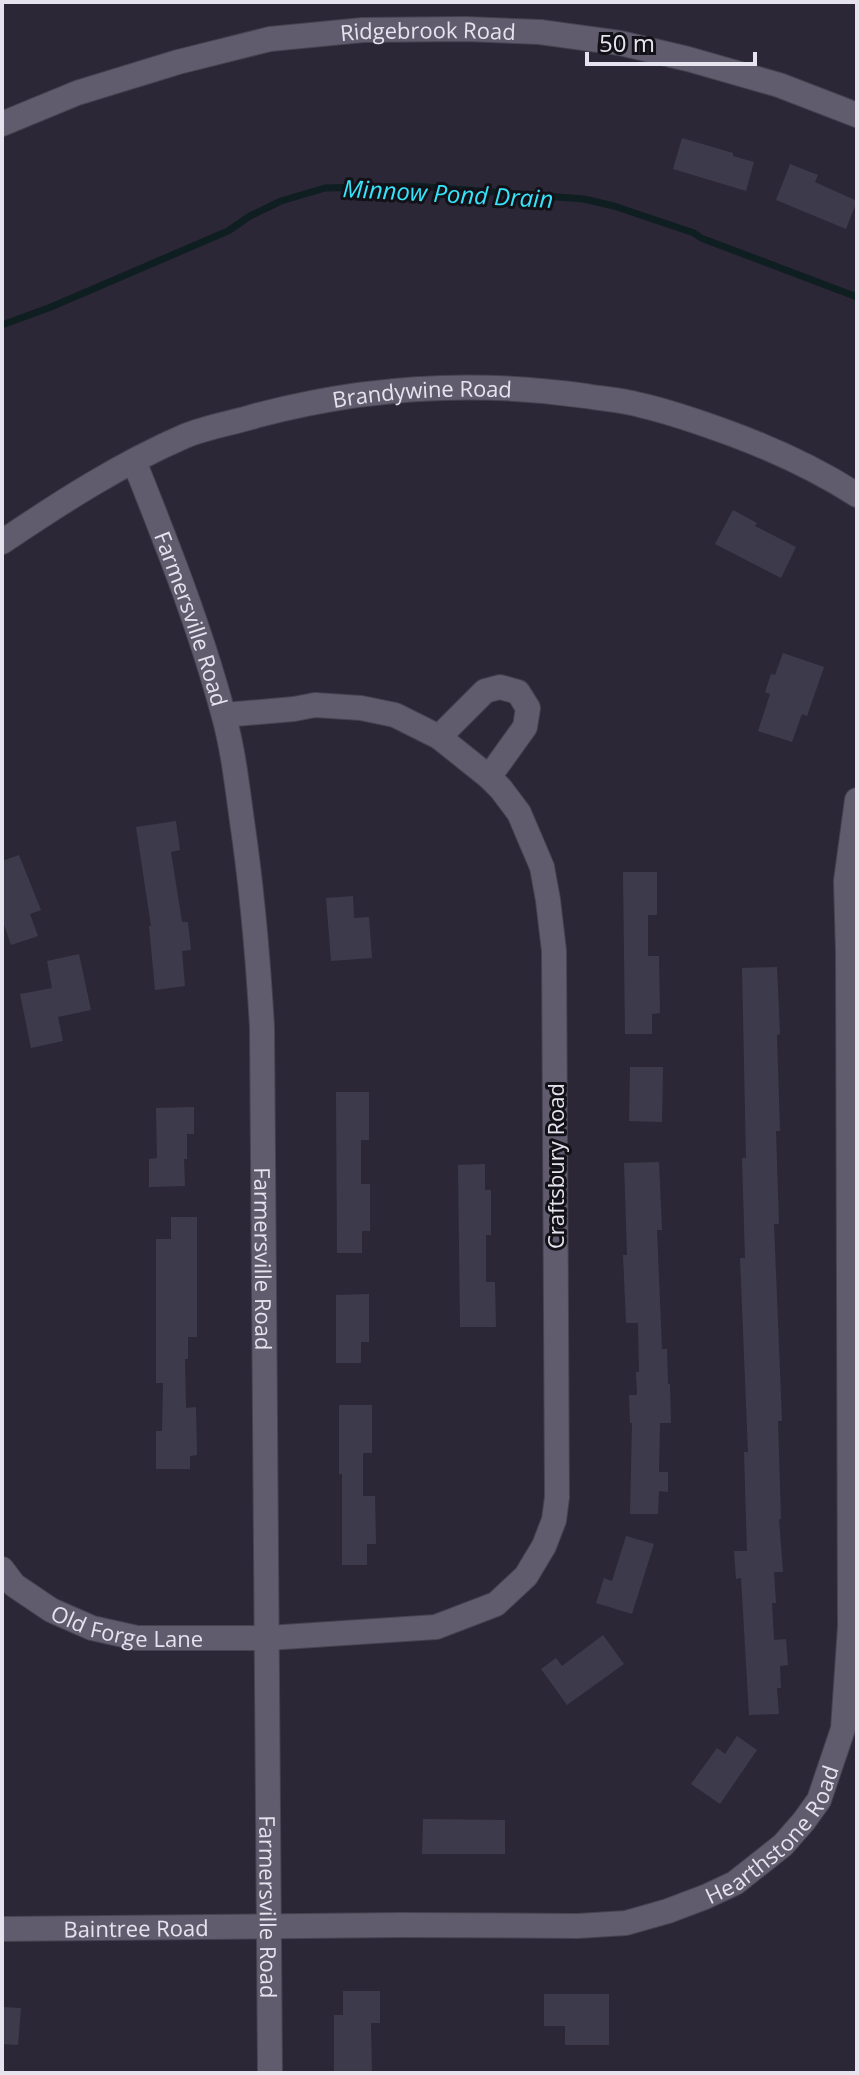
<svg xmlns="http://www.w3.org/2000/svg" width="859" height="2075" font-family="'Open Sans',sans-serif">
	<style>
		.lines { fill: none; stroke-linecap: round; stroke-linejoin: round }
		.stream { stroke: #0f1e20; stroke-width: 7 }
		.building { fill: #3d3b4b }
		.minor-casing { stroke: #454350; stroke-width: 26 }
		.minor { stroke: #605c6e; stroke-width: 24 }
		.labels { text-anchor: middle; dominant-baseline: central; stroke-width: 6; stroke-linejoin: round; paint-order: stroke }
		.street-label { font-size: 22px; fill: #e5e3ed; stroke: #131118 }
		.water-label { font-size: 24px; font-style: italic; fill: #36e4fa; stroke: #131118 }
	</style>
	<rect width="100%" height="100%" fill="#2b2737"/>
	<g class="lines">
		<path class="stream" d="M 2,325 L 51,307 L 228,231 L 250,216 L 281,201 L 325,188 L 414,186 L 584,199 L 614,206 L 694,233 L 701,238 L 857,297"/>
	</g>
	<g class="building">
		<path d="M 682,138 L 733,153 L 733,156 L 754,162 L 746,191 L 673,169 Z"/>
		<path d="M 790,164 L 818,175 L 815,182 L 857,201 L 846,229 L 776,200 Z"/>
		<path d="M 733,510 L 757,523 L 755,526 L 796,547 L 781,578 L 715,544 Z"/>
		<path d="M 783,653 L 824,667 L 807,716 L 802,714 L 792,742 L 758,731 L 770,694 L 765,692 L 771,674 L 775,675 Z"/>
		<path d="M 176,821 L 180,850 L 171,852 L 182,922 L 188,922 L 191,950 L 182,951 L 185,986 L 155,990 L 149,926 L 151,926 L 136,827 Z"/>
		<path d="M 19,855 L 41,910 L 30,914 L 38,936 L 11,945 L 2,919 L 2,861 Z"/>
		<path d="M 623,872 L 657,872 L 657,915 L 648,915 L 648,956 L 659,956 L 660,1013 L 652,1014 L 652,1034 L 625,1034 Z"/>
		<path d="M 353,896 L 354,918 L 369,917 L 372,958 L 331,961 L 326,898 Z"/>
		<path d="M 79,954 L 91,1010 L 58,1017 L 63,1041 L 31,1048 L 20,994 L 52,988 L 47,961 Z"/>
		<path d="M 777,967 L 780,1034 L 777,1035 L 780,1131 L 776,1131 L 779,1224 L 774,1224 L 782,1421 L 778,1421 L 781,1519 L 779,1519 L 783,1572 L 774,1572 L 776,1603 L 772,1603 L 774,1640 L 786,1639 L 788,1665 L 780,1666 L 781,1688 L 777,1688 L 779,1714 L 749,1715 L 741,1578 L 736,1579 L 734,1551 L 747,1551 L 744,1452 L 748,1452 L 740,1258 L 745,1258 L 742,1158 L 746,1158 L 742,968 Z"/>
		<path d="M 630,1067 L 663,1067 L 662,1122 L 629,1121 Z"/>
		<path d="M 336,1092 L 369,1092 L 369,1140 L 361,1140 L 361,1184 L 370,1184 L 370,1231 L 362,1231 L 362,1253 L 337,1253 Z"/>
		<path d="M 194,1107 L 194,1134 L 187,1134 L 187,1159 L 184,1159 L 185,1186 L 149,1187 L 149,1159 L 157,1158 L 156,1108 Z"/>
		<path d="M 659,1162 L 662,1230 L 657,1230 L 662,1349 L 667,1349 L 668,1384 L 670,1384 L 671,1423 L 660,1423 L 659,1472 L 668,1472 L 668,1492 L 659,1491 L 658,1514 L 630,1514 L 632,1423 L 630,1423 L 629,1395 L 637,1395 L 636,1372 L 639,1372 L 638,1323 L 626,1323 L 623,1255 L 627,1255 L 624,1163 Z"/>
		<path d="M 485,1164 L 485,1190 L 491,1190 L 491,1235 L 486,1235 L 486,1282 L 495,1282 L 496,1327 L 460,1327 L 458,1165 Z"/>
		<path d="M 171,1217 L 197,1217 L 197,1337 L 188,1337 L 188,1359 L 185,1359 L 186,1408 L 196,1407 L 197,1455 L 190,1456 L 190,1469 L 156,1469 L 156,1431 L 162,1431 L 163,1383 L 156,1383 L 156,1239 L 171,1239 Z"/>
		<path d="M 369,1294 L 369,1342 L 361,1342 L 361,1363 L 336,1363 L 336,1295 Z"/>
		<path d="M 339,1405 L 372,1405 L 372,1453 L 363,1453 L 363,1496 L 375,1496 L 376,1544 L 367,1544 L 367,1565 L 342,1565 L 342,1474 L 339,1474 Z"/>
		<path d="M 626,1536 L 654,1544 L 632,1614 L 596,1603 L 604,1578 L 612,1581 Z"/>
		<path d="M 603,1635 L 624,1664 L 567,1705 L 541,1669 L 556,1658 L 562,1666 Z"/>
		<path d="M 737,1736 L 757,1750 L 720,1804 L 691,1784 L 717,1748 L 725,1754 Z"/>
		<path d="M 423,1819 L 505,1820 L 505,1854 L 422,1854 Z"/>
		<path d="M 343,1991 L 380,1991 L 380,2023 L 371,2023 L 372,2073 L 334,2073 L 334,2015 L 343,2015 Z"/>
		<path d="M 544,1994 L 609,1994 L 609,2045 L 565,2045 L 565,2026 L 544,2026 Z"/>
		<path d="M 2,2007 L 21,2008 L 18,2045 L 2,2044 Z"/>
	</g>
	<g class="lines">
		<g class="minor-casing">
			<g id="minor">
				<path id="s1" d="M 2,124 L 77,93 L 178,62 L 270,39 L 363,30 L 465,29 L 540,32 L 620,43 L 688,59 L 779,85 L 857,115"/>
				<path id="s2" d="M 134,461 C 167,544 200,627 223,713 C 233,748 237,785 242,821 C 252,889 258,958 262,1027 L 270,2073"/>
				<path id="s3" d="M 2,542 C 60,503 120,464 185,436 C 207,427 233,423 255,416 C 363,387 475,380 586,396 C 603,399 622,400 640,405 C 671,412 702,423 732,434 C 775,450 818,470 857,495"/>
				<path d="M 439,737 L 485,691 L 500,687 L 518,692 L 528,708 L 525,727 L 489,777"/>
				<path id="s4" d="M 2,1569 L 14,1585 L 51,1610 L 92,1628 L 137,1638 L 268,1638 L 436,1627 L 496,1604 L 526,1576 L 544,1546 L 554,1520 L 557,1497 L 554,951 L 548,900 L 542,867 L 519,813 L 501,789 L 489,777 L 439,737 L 395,715 L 361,708 L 315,705 L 294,709 L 224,715"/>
				<path id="s5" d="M 2,1929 L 401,1925 L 578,1926 L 626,1923 L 668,1911 L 705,1897 L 735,1883 L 783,1845 L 804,1821 L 819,1800 L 843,1729 L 850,1627 L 848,952 L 846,881 L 857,800"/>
			</g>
		</g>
		<use href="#minor" class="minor"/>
	</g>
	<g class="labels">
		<g class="street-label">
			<text stroke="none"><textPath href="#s1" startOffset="440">Ridgebrook Road</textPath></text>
			<text stroke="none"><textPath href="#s3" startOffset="454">Brandywine Road</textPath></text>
			<text stroke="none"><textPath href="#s2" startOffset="168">Farmersville Road</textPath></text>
			<text transform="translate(555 1166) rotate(-90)">Craftsbury Road</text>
			<text stroke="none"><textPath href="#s2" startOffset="816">Farmersville Road</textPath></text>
			<text stroke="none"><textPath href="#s4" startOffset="144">Old Forge Lane</textPath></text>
			<text stroke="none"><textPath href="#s5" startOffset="802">Hearthstone Road</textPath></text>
			<text stroke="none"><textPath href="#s2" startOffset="1464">Farmersville Road</textPath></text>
			<text stroke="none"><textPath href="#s5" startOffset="134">Baintree Road</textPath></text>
		</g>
		<g class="water-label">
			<text transform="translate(448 193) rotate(3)">Minnow Pond Drain</text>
		</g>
	</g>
	<rect width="859" height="2075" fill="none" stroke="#e5e3ed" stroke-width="8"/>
	<path d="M587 52v12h168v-12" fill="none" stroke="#e5e3ed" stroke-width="4"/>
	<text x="599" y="52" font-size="24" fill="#e5e3ed" stroke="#131118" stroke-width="6" paint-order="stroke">50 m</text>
</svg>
